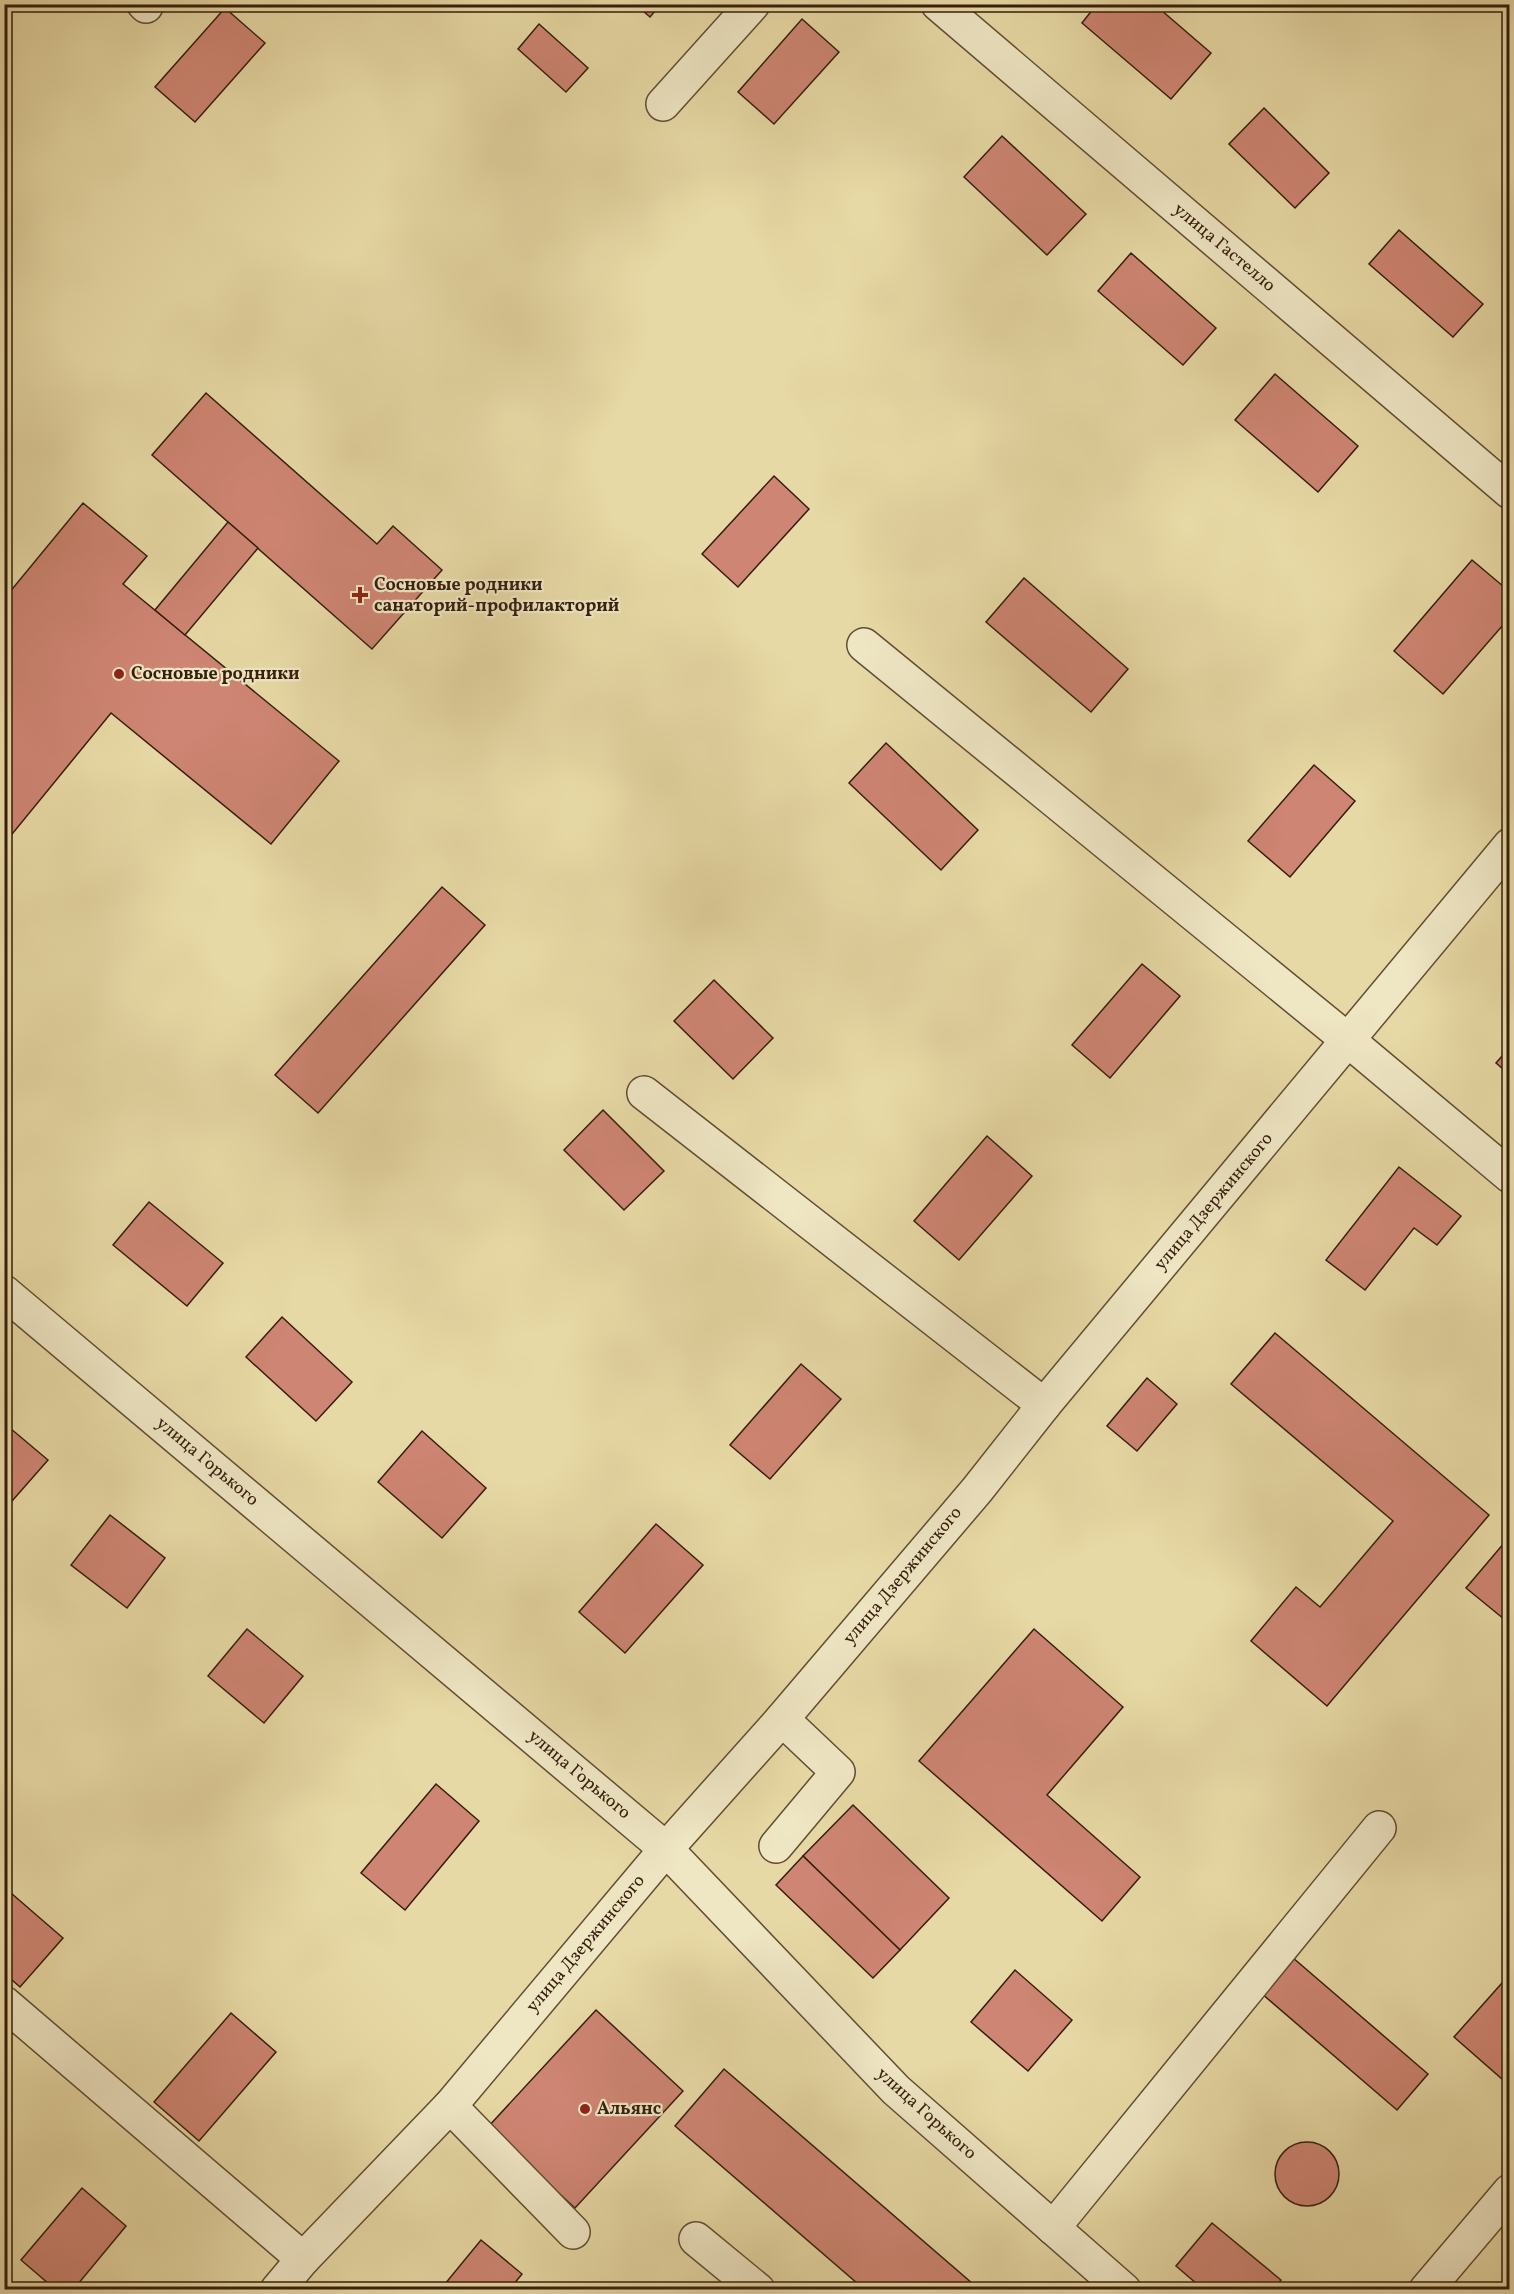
<svg xmlns="http://www.w3.org/2000/svg" width="1514" height="2294" font-family="Vollkorn,serif">
	<style>
		.building { fill: #ce8573; stroke: #351e0c; stroke-width: 1.5 }
		.lines { fill: none; stroke-linecap: round; stroke-linejoin: round }
		.minor-casing { stroke: #624d32; stroke-width: 36 }
		.minor { stroke: #efe6c4; stroke-width: 33 }
		.poi-dot { fill: #8f2418; stroke: #efe6c4; stroke-width: 2 }
		.labels { text-anchor: middle; dominant-baseline: central; stroke-width: 4.5; stroke-linejoin: round; paint-order: stroke }
		.street-label { font-size: 18px; fill: #351e0c; stroke: #efe6c4 }
		.poi-label { font-size: 18px; font-weight: bold; fill: #351e0c; stroke: #efe6c4; text-anchor: start }
	</style>
	<rect width="100%" height="100%" fill="#e7d9a5"/>
	<filter id="stains"><feTurbulence type="fractalNoise" baseFrequency=".00333" numOctaves="4"/><feColorMatrix values="0 0 0 0 .2 0 0 0 0 .09 0 0 0 0 .02 0 0 0 .5 -.17"/></filter>
	<radialGradient id="worn" r=".72"><stop offset=".6" stop-color="#630" stop-opacity="0"/><stop offset="1" stop-color="#630" stop-opacity=".3"/></radialGradient>
	<g class="building">
		<path d="M 635,4 L 661,4 L 650,17 Z"/>
		<path d="M 1097,4 L 1154,4 L 1211,53 L 1171,99 L 1082,23 Z"/>
		<path d="M 225,8 L 265,43 L 195,122 L 155,87 Z"/>
		<path d="M 802,19 L 839,52 L 774,124 L 738,92 Z"/>
		<path d="M 539,24 L 588,68 L 566,92 L 518,49 Z"/>
		<path d="M 1264,108 L 1329,173 L 1295,208 L 1229,144 Z"/>
		<path d="M 1002,136 L 1086,214 L 1047,255 L 964,177 Z"/>
		<path d="M 1399,230 L 1483,304 L 1453,337 L 1369,264 Z"/>
		<path d="M 1131,253 L 1216,328 L 1183,365 L 1098,291 Z"/>
		<path d="M 1275,374 L 1358,446 L 1318,492 L 1235,420 Z"/>
		<path d="M 206,393 L 377,544 L 393,526 L 442,570 L 372,649 L 152,455 Z"/>
		<path d="M 774,476 L 809,509 L 738,587 L 702,554 Z"/>
		<path d="M 83,503 L 147,556 L 123,584 L 339,761 L 271,844 L 111,713 L 4,844 L 4,599 Z"/>
		<path d="M 228,522 L 258,548 L 185,635 L 155,610 Z"/>
		<path d="M 1472,560 L 1510,592 L 1510,617 L 1443,694 L 1394,651 Z"/>
		<path d="M 1024,578 L 1128,669 L 1091,712 L 986,622 Z"/>
		<path d="M 886,743 L 978,830 L 941,870 L 849,783 Z"/>
		<path d="M 1314,765 L 1355,801 L 1290,877 L 1248,841 Z"/>
		<path d="M 442,887 L 485,925 L 318,1113 L 275,1075 Z"/>
		<path d="M 1142,964 L 1180,996 L 1110,1078 L 1072,1045 Z"/>
		<path d="M 714,980 L 773,1038 L 733,1079 L 674,1021 Z"/>
		<path d="M 1510,1047 L 1510,1075 L 1496,1063 Z"/>
		<path d="M 603,1110 L 664,1171 L 624,1210 L 564,1150 Z"/>
		<path d="M 987,1136 L 1032,1176 L 959,1260 L 914,1221 Z"/>
		<path d="M 1399,1167 L 1461,1216 L 1437,1245 L 1414,1228 L 1365,1290 L 1326,1260 Z"/>
		<path d="M 149,1202 L 223,1263 L 187,1306 L 113,1245 Z"/>
		<path d="M 282,1317 L 352,1382 L 316,1421 L 246,1357 Z"/>
		<path d="M 1275,1333 L 1489,1515 L 1327,1706 L 1251,1641 L 1296,1587 L 1320,1607 L 1393,1521 L 1231,1384 Z"/>
		<path d="M 801,1364 L 841,1399 L 770,1479 L 730,1445 Z"/>
		<path d="M 1147,1378 L 1177,1404 L 1137,1451 L 1107,1426 Z"/>
		<path d="M 4,1423 L 48,1460 L 5,1509 L 4,1509 Z"/>
		<path d="M 422,1431 L 486,1488 L 442,1538 L 378,1482 Z"/>
		<path d="M 110,1515 L 165,1558 L 127,1608 L 71,1565 Z"/>
		<path d="M 656,1524 L 703,1565 L 625,1653 L 579,1612 Z"/>
		<path d="M 1510,1536 L 1510,1624 L 1466,1588 Z"/>
		<path d="M 247,1629 L 303,1676 L 264,1723 L 208,1676 Z"/>
		<path d="M 1034,1629 L 1123,1707 L 1047,1795 L 1140,1877 L 1102,1921 L 919,1761 Z"/>
		<path d="M 436,1784 L 479,1821 L 405,1910 L 361,1873 Z"/>
		<path d="M 853,1805 L 949,1898 L 900,1950 L 803,1856 Z"/>
		<path d="M 803,1856 L 900,1950 L 873,1978 L 776,1885 Z"/>
		<path d="M 4,1887 L 63,1938 L 20,1987 L 4,1973 Z"/>
		<path d="M 1292,1957 L 1428,2074 L 1397,2110 L 1261,1993 Z"/>
		<path d="M 1015,1970 L 1072,2020 L 1028,2071 L 971,2022 Z"/>
		<path d="M 1510,1974 L 1510,2086 L 1454,2037 Z"/>
		<path d="M 596,2010 L 683,2091 L 575,2208 L 487,2128 Z"/>
		<path d="M 231,2013 L 276,2052 L 199,2141 L 154,2102 Z"/>
		<path d="M 724,2069 L 980,2290 L 865,2290 L 675,2126 Z"/>
		<circle cx="1307" cy="2174" r="32"/>
		<path d="M 82,2188 L 126,2226 L 73,2290 L 56,2290 L 21,2260 Z"/>
		<path d="M 1212,2223 L 1281,2280 L 1273,2290 L 1204,2290 L 1176,2266 Z"/>
		<path d="M 481,2240 L 522,2274 L 509,2290 L 440,2290 Z"/>
	</g>
	<g class="lines">
		<g class="minor-casing">
			<g id="minor">
				<path d="M 144,4 L 146,6"/>
				<path d="M 938,4 L 1510,492"/>
				<path d="M 663,104 L 753,4"/>
				<path d="M 864,645 L 1349,1041 L 1510,1176"/>
				<path d="M 644,1093 L 1044,1405"/>
				<path d="M 4,1292 L 666,1849 L 896,2090 L 1124,2290"/>
				<path d="M 776,1846 L 838,1772 L 782,1719"/>
				<path d="M 4,2003 L 303,2259"/>
				<path d="M 450,2106 L 573,2232"/>
				<path d="M 1053,2228 L 1379,1828"/>
				<path d="M 696,2239 L 758,2290"/>
				<path d="M 277,2290 L 303,2259 L 450,2106 L 666,1849 L 782,1719 L 977,1490 L 1044,1405 L 1510,845"/>
				<path d="M 1426,2290 L 1510,2191"/>
			</g>
		</g>
		<use href="#minor" class="minor"/>
	</g>
	<g class="poi-dot">
		<path d="M357 586h6v6h6v6h-6v6h-6v-6h-6v-6h6z"/>
		<circle cx="119" cy="674" r="6"/>
		<circle cx="585" cy="2109" r="6"/>
	</g>
	<g class="labels">
		<g class="street-label">
			<text transform="translate(1224 248) rotate(40)">улица Гастелло</text>
			<text transform="translate(1214 1202) rotate(-50)">улица Дзержинского</text>
			<text transform="translate(207 1462) rotate(40)">улица Горького</text>
			<text transform="translate(903 1576) rotate(-50)">улица Дзержинского</text>
			<text transform="translate(579 1775) rotate(40)">улица Горького</text>
			<text transform="translate(586 1944) rotate(-50)">улица Дзержинского</text>
			<text transform="translate(926 2114) rotate(42)">улица Горького</text>
		</g>
		<g class="poi-label">
			<text x="374" y="585">Сосновые родники<tspan x="374" dy="21">санаторий-профилакторий</tspan></text>
			<text x="131" y="674">Сосновые родники</text>
			<text x="597" y="2109">Альянс</text>
		</g>
	</g>
	<rect width="1514" height="2294" fill="none" stroke="#e7d9a5" stroke-width="24"/>
	<rect x="6" y="6" width="1502" height="2282" fill="none" stroke="#351e0c" stroke-width="3"/>
	<rect x="12" y="12" width="1490" height="2270" fill="none" stroke="#351e0c" stroke-width="1.5"/>
	<rect width="100%" height="100%" filter="url(#stains)"/>
	<rect width="100%" height="100%" fill="url(#worn)"/>
</svg>
